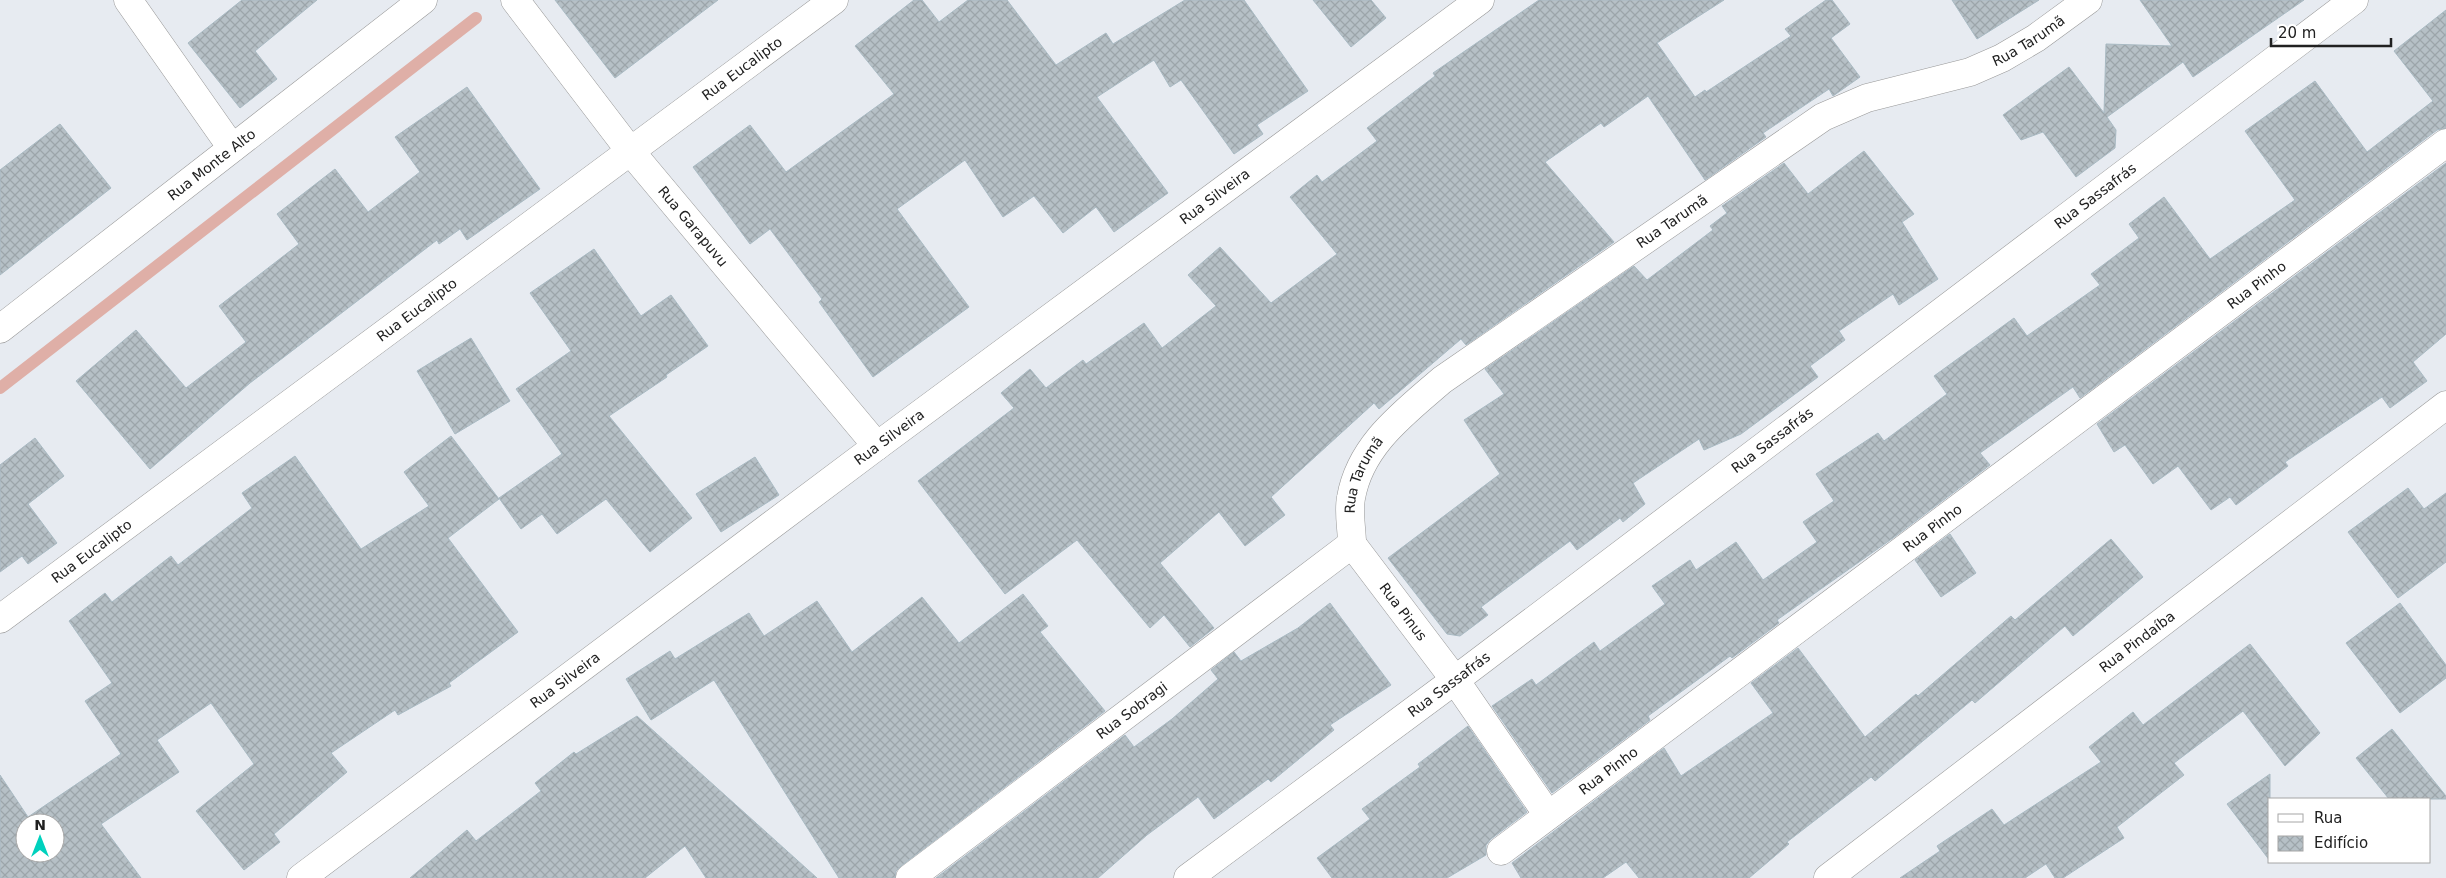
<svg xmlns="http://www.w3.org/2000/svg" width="2446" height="878" font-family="'DejaVu Sans',sans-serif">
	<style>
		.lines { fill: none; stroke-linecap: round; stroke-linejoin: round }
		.stream { stroke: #dfafa7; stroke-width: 12 }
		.building { fill: url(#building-cross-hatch); stroke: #a9bac3; fill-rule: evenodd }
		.minor-casing { stroke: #989898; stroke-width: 29 }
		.minor { stroke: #fff; stroke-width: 28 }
		.labels { text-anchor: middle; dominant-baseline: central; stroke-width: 4; stroke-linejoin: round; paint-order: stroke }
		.street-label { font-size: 14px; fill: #212121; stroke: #fff }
	</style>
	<defs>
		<pattern id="building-cross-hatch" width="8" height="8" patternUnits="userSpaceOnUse" patternTransform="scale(1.25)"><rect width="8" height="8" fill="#b6c0c6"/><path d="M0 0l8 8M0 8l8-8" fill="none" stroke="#9ca5aa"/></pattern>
	</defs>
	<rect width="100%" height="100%" fill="#e7ebf1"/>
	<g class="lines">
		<path class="stream" d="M 0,388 L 476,18"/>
	</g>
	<g class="building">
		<path d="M 242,0 L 317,0 L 255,51 L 277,79 L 240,108 L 188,43 Z"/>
		<path d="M 555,0 L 718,0 L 615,78 Z"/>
		<path d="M 914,0 L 922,0 L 939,22 L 968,0 L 1007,0 L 1056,65 L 1106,33 L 1113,44 L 1185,0 L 1244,0 L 1308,91 L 1257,125 L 1263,134 L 1234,154 L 1181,80 L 1170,87 L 1154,60 L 1097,97 L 1168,193 L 1114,232 L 1096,207 L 1063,233 L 1034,196 L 1003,217 L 965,160 L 897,209 L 969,307 L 873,377 L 819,302 L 822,299 L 770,229 L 750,244 L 693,167 L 750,125 L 786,172 L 894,94 L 855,46 Z"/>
		<path d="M 1313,0 L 1371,0 L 1386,18 L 1351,47 Z"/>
		<path d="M 1539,0 L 1724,0 L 1657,43 L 1695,97 L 1705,90 L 1706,92 L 1791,36 L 1785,29 L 1826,0 L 1832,0 L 1850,24 L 1831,38 L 1860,77 L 1833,96 L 1829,89 L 1763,133 L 1766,137 L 1705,180 L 1648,96 L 1604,127 L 1601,123 L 1545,162 L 1614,242 L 1466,345 L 1461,339 L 1379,409 L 1374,403 L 1271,497 L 1285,515 L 1245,546 L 1219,512 L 1160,563 L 1214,628 L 1190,647 L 1164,615 L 1150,628 L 1077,540 L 1005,594 L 918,481 L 1014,408 L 1001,393 L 1030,369 L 1046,388 L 1083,360 L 1086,364 L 1144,323 L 1162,348 L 1216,306 L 1188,275 L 1220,247 L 1271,303 L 1337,254 L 1290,197 L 1317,175 L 1322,182 L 1377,141 L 1367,128 L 1435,76 L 1433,73 Z"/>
		<path d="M 1952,0 L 2039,0 L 1977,39 Z"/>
		<path d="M 2140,0 L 2304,0 L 2193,77 L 2183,62 L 2107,117 L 2116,130 L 2115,148 L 2076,177 L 2043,132 L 2021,140 L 2003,115 L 2069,67 L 2104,113 L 2106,44 L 2172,46 Z"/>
		<path d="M 2446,10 L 2446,128 L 2437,130 L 2080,398 L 2073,387 L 1980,453 L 1990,465 L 1893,538 L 1777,620 L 1779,623 L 1732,658 L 1730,656 L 1648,716 L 1650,720 L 1552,793 L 1492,706 L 1532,679 L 1536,685 L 1594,642 L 1600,651 L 1665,604 L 1652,586 L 1690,560 L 1696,570 L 1736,542 L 1763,580 L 1817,542 L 1803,522 L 1834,501 L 1816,474 L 1878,433 L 1884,441 L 1947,394 L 1934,376 L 2014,318 L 2027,336 L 2100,285 L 2091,274 L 2139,238 L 2129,224 L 2164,197 L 2210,259 L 2295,200 L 2245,131 L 2315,81 L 2367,152 L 2433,101 L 2394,51 Z"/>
		<path d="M 467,87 L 540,189 L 467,240 L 460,229 L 439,244 L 437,240 L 250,383 L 150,469 L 76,381 L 136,330 L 186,388 L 246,342 L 219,306 L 299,244 L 277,214 L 335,169 L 368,212 L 420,172 L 395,137 Z"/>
		<path d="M 60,124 L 111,188 L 0,275 L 0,170 Z"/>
		<path d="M 1864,151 L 1914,214 L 1902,222 L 1938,279 L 1899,305 L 1893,294 L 1839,331 L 1845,340 L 1810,366 L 1818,377 L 1741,434 L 1704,450 L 1699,439 L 1633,483 L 1645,504 L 1623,522 L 1620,518 L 1577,550 L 1570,541 L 1481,607 L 1488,615 L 1460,636 L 1447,634 L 1388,558 L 1500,474 L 1464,420 L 1504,394 L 1485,369 L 1634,266 L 1647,280 L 1713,230 L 1710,226 L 1727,213 L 1722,206 L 1784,163 L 1808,194 Z"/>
		<path d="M 2446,163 L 2446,334 L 2413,362 L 2427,381 L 2390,408 L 2382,397 L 2285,462 L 2288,466 L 2236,505 L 2230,497 L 2211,510 L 2178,466 L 2153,484 L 2125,445 L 2114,452 L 2097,424 Z"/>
		<path d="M 594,249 L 641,316 L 671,295 L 708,346 L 666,375 L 667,377 L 609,416 L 692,518 L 650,552 L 606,499 L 557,534 L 542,514 L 521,529 L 499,498 L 562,454 L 516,389 L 571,351 L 530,293 Z"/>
		<path d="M 471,338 L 510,401 L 455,434 L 417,371 Z"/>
		<path d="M 451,436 L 499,499 L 448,538 L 518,632 L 449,683 L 451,686 L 398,715 L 395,710 L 331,753 L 347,772 L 274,834 L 280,842 L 244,870 L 196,811 L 254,764 L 211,703 L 157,740 L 179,772 L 101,824 L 141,878 L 0,878 L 0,775 L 28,817 L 121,754 L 85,701 L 112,683 L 69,621 L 105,593 L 112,602 L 171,556 L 178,565 L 252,508 L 242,493 L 295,456 L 361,549 L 429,506 L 404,472 ZM 25,823 L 55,823 L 55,853 L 25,853 Z"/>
		<path d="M 35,438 L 64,476 L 28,504 L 57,543 L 28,564 L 22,556 L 0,572 L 0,465 Z"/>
		<path d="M 755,457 L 779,495 L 721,532 L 696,494 Z"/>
		<path d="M 2408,488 L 2424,509 L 2446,493 L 2446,562 L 2398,598 L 2348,532 Z"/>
		<path d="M 1950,534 L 1976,573 L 1941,597 L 1915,560 Z"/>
		<path d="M 2111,539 L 2143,577 L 2073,636 L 2065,626 L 1975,703 L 1972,700 L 1875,781 L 1871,777 L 1787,842 L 1789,844 L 1749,878 L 1639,878 L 1626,862 L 1603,878 L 1521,878 L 1512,863 L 1664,748 L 1681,776 L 1773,713 L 1751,683 L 1798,648 L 1865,737 L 1916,694 L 1918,696 L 2011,616 L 2015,620 Z"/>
		<path d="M 1023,594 L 1048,626 L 1040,632 L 1105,711 L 901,866 L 896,871 L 895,878 L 839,878 L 714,680 L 651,720 L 626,679 L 670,651 L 675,659 L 749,613 L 764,636 L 817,601 L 852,652 L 922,597 L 959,643 Z"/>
		<path d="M 1330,603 L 1391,685 L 1330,725 L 1334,730 L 1271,782 L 1268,779 L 1214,819 L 1198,797 L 1147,835 L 1098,878 L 936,878 L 1125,735 L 1134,747 L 1172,719 L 1218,679 L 1211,670 L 1234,652 L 1241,661 L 1298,628 Z"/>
		<path d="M 2400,603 L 2446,665 L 2446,678 L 2400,713 L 2346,643 Z"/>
		<path d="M 2250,644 L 2320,733 L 2285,766 L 2243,711 L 2174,763 L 2184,775 L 2117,827 L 2124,838 L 2063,878 L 2055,878 L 2046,864 L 2025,878 L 1900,878 L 1940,851 L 1937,846 L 1992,809 L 2004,825 L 2101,762 L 2089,747 L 2133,712 L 2143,725 Z"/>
		<path d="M 637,716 L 817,878 L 706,878 L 685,846 L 645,878 L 410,878 L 467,830 L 476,841 L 541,791 L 535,783 L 574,752 L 576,754 Z"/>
		<path d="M 1468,726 L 1527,812 L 1491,839 L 1486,845 L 1486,855 L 1447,878 L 1332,878 L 1317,858 L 1370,819 L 1362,809 L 1420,767 L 1418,764 Z"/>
		<path d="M 2392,729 L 2446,796 L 2446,799 L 2389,799 L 2356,758 Z"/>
		<path d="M 2270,774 L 2270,861 L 2227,804 Z"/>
	</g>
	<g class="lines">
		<g class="minor-casing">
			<g id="minor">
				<path d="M 128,0 L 232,148"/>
				<path id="s1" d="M 515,0 L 631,152 L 877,446"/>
				<path id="s2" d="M 0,329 L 423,0"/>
				<path id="s3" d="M 1352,544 C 1352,529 1348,512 1351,498 C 1360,445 1404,413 1442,380 L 1823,117 L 1867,98 L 1970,72 L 2002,58 L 2036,38 L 2088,0"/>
				<path id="s4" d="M 1352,544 L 1455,680 L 1548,815"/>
				<path id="s5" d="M 0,619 L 834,0"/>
				<path id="s6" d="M 1501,851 L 2446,143"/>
				<path id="s7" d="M 301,878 L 877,446 L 1480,0"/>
				<path id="s8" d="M 910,878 L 1352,544"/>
				<path id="s9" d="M 1188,878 L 1455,680 L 2354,0"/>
				<path id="s10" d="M 1828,878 L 2446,405"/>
			</g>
		</g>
		<use href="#minor" class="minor"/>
	</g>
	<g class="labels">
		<g class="street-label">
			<text stroke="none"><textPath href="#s3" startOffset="882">Rua Tarumã</textPath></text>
			<text stroke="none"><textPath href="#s5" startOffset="924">Rua Eucalipto</textPath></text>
			<text stroke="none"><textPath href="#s2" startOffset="268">Rua Monte Alto</textPath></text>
			<text stroke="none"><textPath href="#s7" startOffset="1140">Rua Silveira</textPath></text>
			<text stroke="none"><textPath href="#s9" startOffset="1135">Rua Sassafrás</textPath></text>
			<text stroke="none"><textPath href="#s3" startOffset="478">Rua Tarumã</textPath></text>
			<text stroke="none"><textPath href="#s1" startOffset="288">Rua Garapuvu</textPath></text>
			<text stroke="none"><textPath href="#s6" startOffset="944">Rua Pinho</textPath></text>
			<text stroke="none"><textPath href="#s5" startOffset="519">Rua Eucalipto</textPath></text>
			<text stroke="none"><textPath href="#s7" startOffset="735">Rua Silveira</textPath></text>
			<text stroke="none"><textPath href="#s9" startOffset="730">Rua Sassafrás</textPath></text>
			<text stroke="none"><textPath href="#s3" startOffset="72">Rua Tarumã</textPath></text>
			<text stroke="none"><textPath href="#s6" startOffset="539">Rua Pinho</textPath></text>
			<text stroke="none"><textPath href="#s5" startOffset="114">Rua Eucalipto</textPath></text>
			<text stroke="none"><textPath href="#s4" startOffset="85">Rua Pinus</textPath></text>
			<text stroke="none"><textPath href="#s10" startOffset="389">Rua Pindaíba</textPath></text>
			<text stroke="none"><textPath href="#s7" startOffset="330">Rua Silveira</textPath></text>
			<text stroke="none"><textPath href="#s9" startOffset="325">Rua Sassafrás</textPath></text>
			<text stroke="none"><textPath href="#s8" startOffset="278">Rua Sobragi</textPath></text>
			<text stroke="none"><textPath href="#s6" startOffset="134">Rua Pinho</textPath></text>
		</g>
	</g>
	<rect x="2268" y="798" width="162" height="65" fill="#ffffff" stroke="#a6a6a6"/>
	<rect x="2278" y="814" width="25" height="8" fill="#ffffff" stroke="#a6a6a6"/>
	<text x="2314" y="823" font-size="15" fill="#212121">Rua</text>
	<rect x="2278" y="836" width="25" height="15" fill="url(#building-cross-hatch)" stroke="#a6a6a6"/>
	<text x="2314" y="848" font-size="15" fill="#212121">Edifício</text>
	<g transform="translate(40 838)"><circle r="24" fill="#ffffff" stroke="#a6a6a6"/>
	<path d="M0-4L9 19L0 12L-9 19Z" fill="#00d1bd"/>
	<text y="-8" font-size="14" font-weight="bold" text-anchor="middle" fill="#212121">N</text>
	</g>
	<path d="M2271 38v8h120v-8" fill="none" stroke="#212121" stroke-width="2.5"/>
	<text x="2278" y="38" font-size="15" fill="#212121" stroke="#ffffff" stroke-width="4" paint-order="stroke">20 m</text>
</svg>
